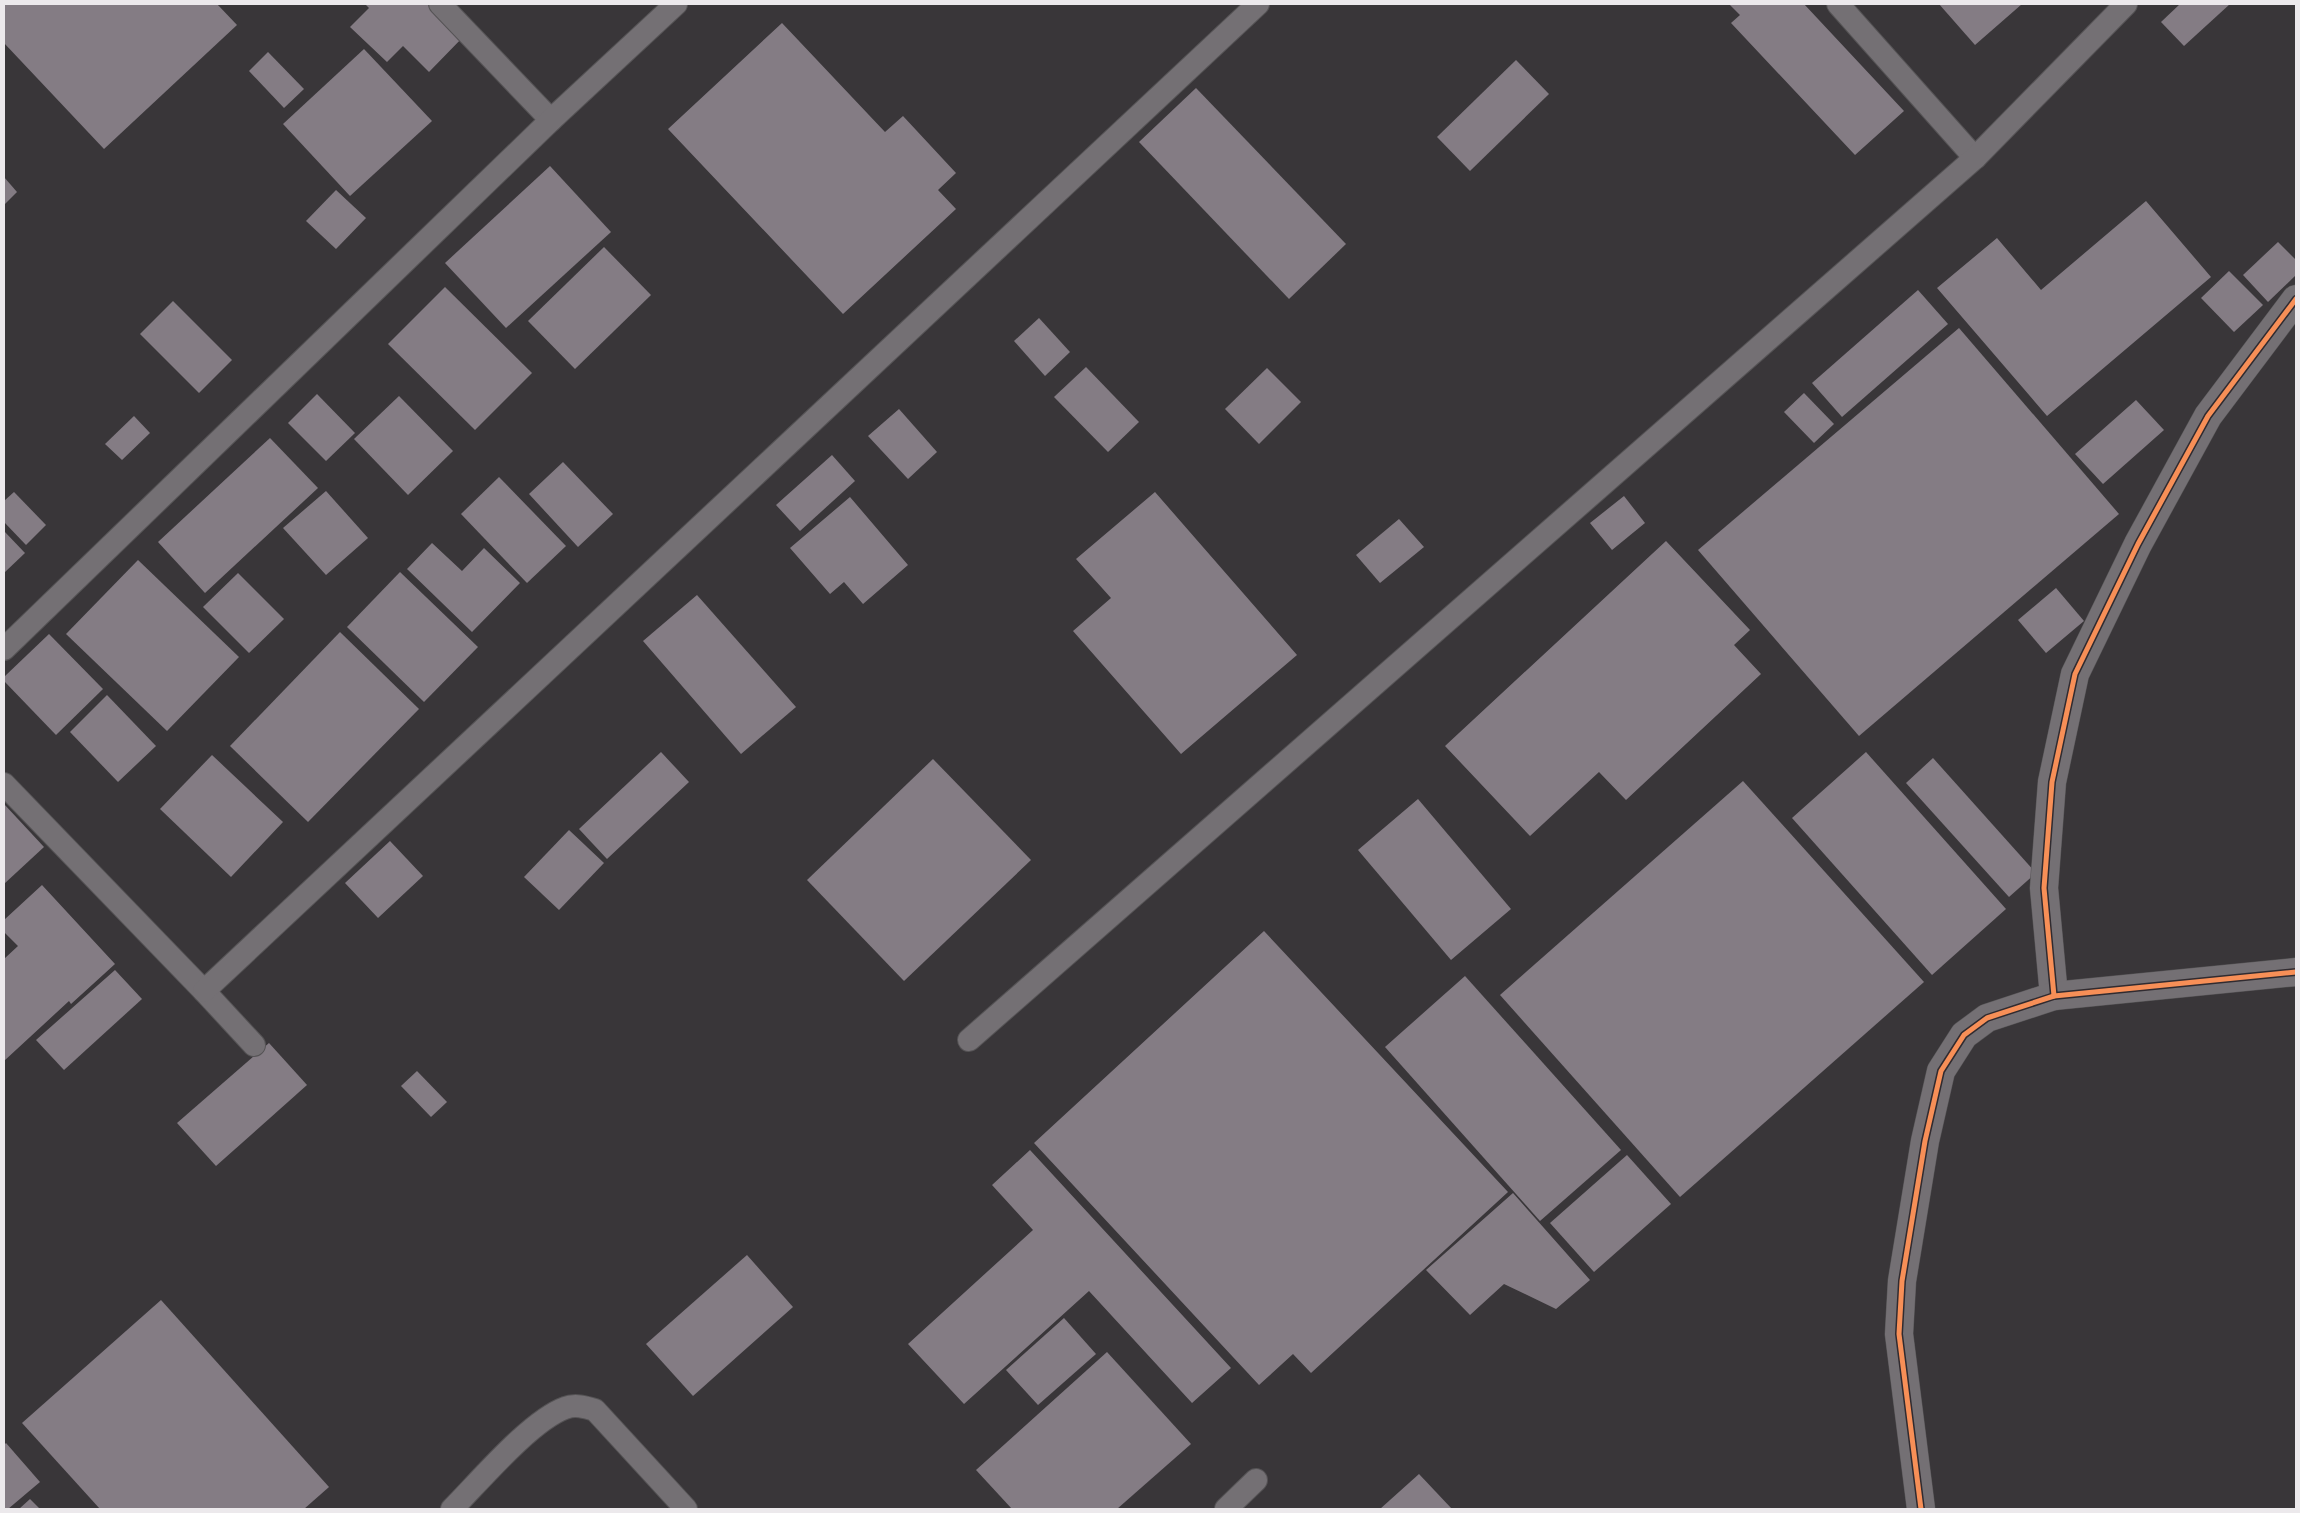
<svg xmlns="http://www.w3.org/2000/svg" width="2300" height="1513" font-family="'Public Sans',sans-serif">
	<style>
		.building { fill: #847c84 }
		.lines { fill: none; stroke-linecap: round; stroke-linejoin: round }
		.service-casing { stroke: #555355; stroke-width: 24 }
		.minor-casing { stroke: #555355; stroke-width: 29 }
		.service { stroke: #747074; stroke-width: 22 }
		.minor { stroke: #747074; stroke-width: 28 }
		.cycleway-casing { stroke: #302b30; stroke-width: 8 }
		.cycleway { stroke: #f78f57; stroke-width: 5 }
	</style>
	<rect width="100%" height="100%" fill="#393639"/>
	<g class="building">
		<path d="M 4,4 L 217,4 L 237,25 L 104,149 L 4,43 Z"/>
		<path d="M 365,4 L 432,4 L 465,35 L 429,72 L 403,46 L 387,62 L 350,27 L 369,8 Z"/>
		<path d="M 1729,4 L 1804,4 L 1904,111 L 1855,155 L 1731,23 L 1740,15 Z"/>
		<path d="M 1939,4 L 2022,4 L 1975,45 Z"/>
		<path d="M 2180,4 L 2230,4 L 2184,46 L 2161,22 Z"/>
		<path d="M 782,23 L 885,132 L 903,116 L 956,173 L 938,190 L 956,209 L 843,314 L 668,129 Z"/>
		<path d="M 364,49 L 432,121 L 350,196 L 283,124 Z"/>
		<path d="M 268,52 L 304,89 L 284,108 L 249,71 Z"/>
		<path d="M 1516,60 L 1549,94 L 1470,171 L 1437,137 Z"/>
		<path d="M 1196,88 L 1346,244 L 1289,299 L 1139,142 Z"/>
		<path d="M 550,166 L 611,232 L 506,328 L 445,263 Z"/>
		<path d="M 4,177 L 17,192 L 4,205 Z"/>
		<path d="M 336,190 L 366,218 L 336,249 L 306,221 Z"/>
		<path d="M 2146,201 L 2211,277 L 2047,416 L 1937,288 L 1997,238 L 2041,290 Z"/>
		<path d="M 2278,242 L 2296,260 L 2296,275 L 2268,302 L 2243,275 Z"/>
		<path d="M 604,247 L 651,295 L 575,369 L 528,321 Z"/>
		<path d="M 2229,271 L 2263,305 L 2234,332 L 2201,298 Z"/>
		<path d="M 445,287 L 532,373 L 475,430 L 388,344 Z"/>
		<path d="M 1918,290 L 1948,324 L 1842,417 L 1812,383 Z"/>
		<path d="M 173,301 L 232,360 L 199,393 L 140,334 Z"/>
		<path d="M 1039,318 L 1070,352 L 1045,376 L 1014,341 Z"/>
		<path d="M 1959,328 L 2119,514 L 1859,736 L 1698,550 Z"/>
		<path d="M 1086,367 L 1139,422 L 1108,452 L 1054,397 Z"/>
		<path d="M 1267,368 L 1301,402 L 1259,444 L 1225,409 Z"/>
		<path d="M 1804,393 L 1834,424 L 1814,443 L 1784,412 Z"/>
		<path d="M 317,394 L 355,433 L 326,461 L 288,423 Z"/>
		<path d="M 399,396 L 453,451 L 408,495 L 354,439 Z"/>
		<path d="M 2136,400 L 2164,430 L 2103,484 L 2075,454 Z"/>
		<path d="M 899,409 L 937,452 L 908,479 L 868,436 Z"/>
		<path d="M 134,416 L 150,433 L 122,460 L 105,444 Z"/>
		<path d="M 270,438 L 318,488 L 205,593 L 158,542 Z"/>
		<path d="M 832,455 L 855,481 L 800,531 L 776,505 Z"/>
		<path d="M 563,462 L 613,514 L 578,547 L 529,494 Z"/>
		<path d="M 499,477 L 566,546 L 527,583 L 461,514 Z"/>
		<path d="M 326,491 L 368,538 L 326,575 L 283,528 Z"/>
		<path d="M 14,492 L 46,525 L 26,545 L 4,522 L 4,501 Z"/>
		<path d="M 1155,492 L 1297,655 L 1181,754 L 1073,631 L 1111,598 L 1076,559 Z"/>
		<path d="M 1624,496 L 1645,523 L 1612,550 L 1590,523 Z"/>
		<path d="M 850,497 L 908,565 L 863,604 L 844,582 L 830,594 L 790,548 Z"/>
		<path d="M 1399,519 L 1424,547 L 1380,583 L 1356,555 Z"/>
		<path d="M 4,531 L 25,553 L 4,573 Z"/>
		<path d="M 1666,541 L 1750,630 L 1734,645 L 1761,674 L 1626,800 L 1599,772 L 1530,836 L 1445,746 Z"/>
		<path d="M 432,543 L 462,571 L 484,548 L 520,583 L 472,632 L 407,569 Z"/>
		<path d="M 138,560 L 239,657 L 167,731 L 66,634 Z"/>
		<path d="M 400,572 L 478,647 L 424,702 L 347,627 Z"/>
		<path d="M 238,573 L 284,619 L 249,653 L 203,607 Z"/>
		<path d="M 2056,588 L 2084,621 L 2046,653 L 2018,620 Z"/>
		<path d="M 697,595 L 796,707 L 741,754 L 643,641 Z"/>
		<path d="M 340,632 L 419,709 L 308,822 L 230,746 Z"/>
		<path d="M 49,634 L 103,689 L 56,735 L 4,681 L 4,677 Z"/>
		<path d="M 107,695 L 156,746 L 118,782 L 70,732 Z"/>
		<path d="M 661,752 L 689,782 L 607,859 L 579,829 Z"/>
		<path d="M 1866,752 L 2006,909 L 1932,975 L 1792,818 Z"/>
		<path d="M 212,755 L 283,822 L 231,877 L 160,809 Z"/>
		<path d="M 1933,758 L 2036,873 L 2009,897 L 1906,783 Z"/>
		<path d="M 933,759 L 1031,860 L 904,981 L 807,880 Z"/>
		<path d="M 1743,781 L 1924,982 L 1680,1197 L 1500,995 Z"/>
		<path d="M 1418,799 L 1511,909 L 1451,960 L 1358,850 Z"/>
		<path d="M 4,804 L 44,847 L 4,884 Z"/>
		<path d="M 569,830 L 604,863 L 559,910 L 524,877 Z"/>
		<path d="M 390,841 L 423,876 L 378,918 L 345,883 Z"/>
		<path d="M 42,885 L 115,964 L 71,1004 L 69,1001 L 4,1061 L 4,959 L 18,946 L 4,932 L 4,920 Z"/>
		<path d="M 1264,931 L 1508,1192 L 1311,1373 L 1293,1354 L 1259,1385 L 1034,1143 Z"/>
		<path d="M 115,970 L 142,999 L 64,1070 L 36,1040 Z"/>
		<path d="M 1465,976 L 1621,1150 L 1540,1221 L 1385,1047 Z"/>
		<path d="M 269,1043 L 307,1085 L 216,1166 L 177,1123 Z"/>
		<path d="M 417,1071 L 447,1102 L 431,1117 L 401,1086 Z"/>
		<path d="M 1030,1150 L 1231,1368 L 1192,1403 L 1089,1291 L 964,1404 L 908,1344 L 1033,1230 L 992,1185 Z"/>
		<path d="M 1627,1155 L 1671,1204 L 1594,1272 L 1550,1223 Z"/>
		<path d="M 1513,1193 L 1590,1280 L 1556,1309 L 1504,1284 L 1470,1315 L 1426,1270 Z"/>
		<path d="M 747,1255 L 793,1307 L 693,1396 L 646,1344 Z"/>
		<path d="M 161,1300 L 329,1487 L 304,1509 L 100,1509 L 22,1423 Z"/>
		<path d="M 1064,1318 L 1096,1354 L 1038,1405 L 1006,1370 Z"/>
		<path d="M 1107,1352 L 1191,1444 L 1117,1509 L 1012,1509 L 976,1470 Z"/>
		<path d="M 6,1443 L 40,1482 L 8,1509 L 4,1509 L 4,1445 Z"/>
		<path d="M 1419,1474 L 1452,1509 L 1380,1509 Z"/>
		<path d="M 30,1499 L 40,1509 L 19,1509 Z"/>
	</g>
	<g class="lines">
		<g class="service-casing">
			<g id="service">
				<path d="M 440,4 L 551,120"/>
				<path d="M 1838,4 L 1975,158"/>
				<path d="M 4,649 L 551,120 L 676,4"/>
				<path d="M 4,784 L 204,991 L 254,1045"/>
				<path d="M 204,991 L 1258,4"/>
				<path d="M 969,1040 L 1975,158 L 2126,4"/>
				<path d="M 452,1509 C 479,1482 530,1421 565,1408 C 575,1404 585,1407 595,1410 L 686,1509"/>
				<path d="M 1226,1509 L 1256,1480"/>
			</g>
		</g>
		<g class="minor-casing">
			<g id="minor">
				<path d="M 2054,996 L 2044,888 L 2052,782 L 2075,674 L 2138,544 L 2208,416 L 2296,299"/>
				<path d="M 1921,1509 L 1899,1334 L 1902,1281 L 1925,1141 L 1941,1071 L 1964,1035 L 1987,1018 L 2054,996 L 2296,972"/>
			</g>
		</g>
		<use href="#service" class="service"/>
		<use href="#minor" class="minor"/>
		<g class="cycleway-casing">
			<g id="cycleway">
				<path d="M 2054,996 L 2044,888 L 2052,782 L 2075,674 L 2138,544 L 2208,416 L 2296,299"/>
				<path d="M 1921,1509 L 1899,1334 L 1902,1281 L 1925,1141 L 1941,1071 L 1964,1035 L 1987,1018 L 2054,996 L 2296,972"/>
			</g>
		</g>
		<use href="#cycleway" class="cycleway"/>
	</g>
	<rect width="2300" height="1513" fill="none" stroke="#ece9ec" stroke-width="10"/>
</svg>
